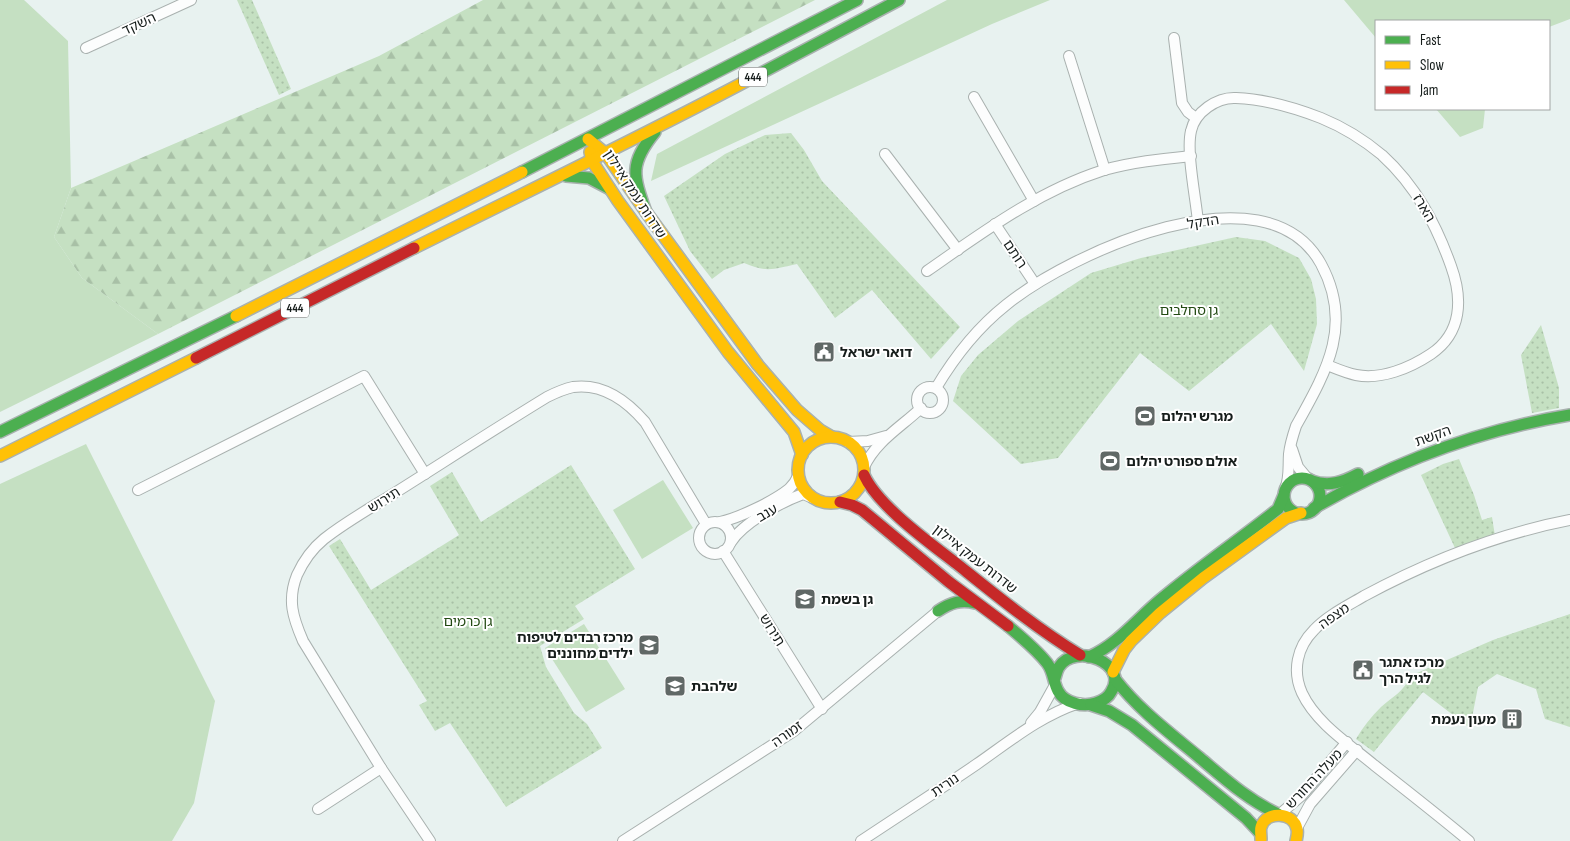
<svg xmlns="http://www.w3.org/2000/svg" width="1570" height="841" font-family="'Sofia Sans Condensed','Noto Sans Hebrew',sans-serif">
	<style>
		.grass { fill: #c5e0c2 }
		.forest { fill: url(#forest-firs) }
		.park { fill: url(#park-dots) }
		.lines { fill: none; stroke-linecap: round; stroke-linejoin: round }
		.street-casing { stroke: #a9b1af; stroke-width: 12 }
		.fast-casing { stroke: #a9b1af; stroke-width: 14 }
		.slow-casing { stroke: #a9b1af; stroke-width: 14 }
		.jam-casing { stroke: #a9b1af; stroke-width: 14 }
		.street { stroke: #fcfdfd; stroke-width: 10 }
		.fast { stroke: #4caf50; stroke-width: 11 }
		.slow { stroke: #ffc107; stroke-width: 11 }
		.jam { stroke: #c62828; stroke-width: 11 }
		.labels { text-anchor: middle; dominant-baseline: central; stroke-width: 4; stroke-linejoin: round; paint-order: stroke }
		.shield { fill: #fff; stroke: #5c615f; stroke-width: 1 }
		.shield-label { font-size: 12px; font-weight: bold; fill: #161d1b }
		.street-label { font-size: 14px; fill: #161d1b; stroke: #fff }
		.park-label { font-size: 14px; fill: #234a13; stroke: #fff }
		.poi-label { font-size: 14px; font-weight: bold; fill: #161d1b; stroke: #fff; text-anchor: start }
	</style>
	<defs>
		<pattern id="forest-firs" width="22" height="20" patternUnits="userSpaceOnUse" patternTransform="scale(1.25)"><rect width="22" height="20" fill="#c5e0c2"/><path d="M5 1l3.5 6h-7zM16 11l3.5 6h-7z" fill="#a8c0a6"/></pattern>
		<pattern id="park-dots" width="8" height="8" patternUnits="userSpaceOnUse" patternTransform="scale(1.25)"><rect width="8" height="8" fill="#c5e0c2"/><path d="M2 2h.1M6 6h.1" fill="none" stroke="#a8c0a6" stroke-width="1.8" stroke-linecap="round"/></pattern>
	</defs>
	<rect width="100%" height="100%" fill="#e8f2f0"/>
	<g class="grass">
		<path d="M 0,0 L 24,0 L 68,41 L 71,188 L 54,237 L 82,278 L 158,334 L 0,412 Z"/>
		<path d="M 947,0 L 1050,0 L 992,24 L 651,181 L 657,154 Z"/>
		<path d="M 1344,0 L 1570,0 L 1570,19 L 1549,27 L 1549,21 L 1376,21 L 1376,38 Z"/>
		<path d="M 1436,109 L 1485,109 L 1483,128 L 1460,137 Z"/>
		<path d="M 86,444 L 215,701 L 194,803 L 172,841 L 0,841 L 0,484 Z"/>
		<path d="M 663,480 L 693,528 L 642,559 L 613,510 Z"/>
		<path d="M 584,624 L 625,689 L 586,712 L 545,648 Z"/>
	</g>
	<path class="forest" d="M 483,0 L 815,0 L 158,334 L 82,278 L 54,237 L 71,188 L 379,56 Z"/>
	<g class="park">
		<path d="M 237,0 L 252,0 L 291,89 L 279,95 Z"/>
		<path d="M 791,133 L 804,150 L 822,181 L 960,327 L 931,359 L 872,290 L 835,318 L 797,264 C 774,269 767,273 744,263 L 724,270 L 712,279 L 690,251 L 664,196 L 725,154 L 765,135 Z"/>
		<path d="M 1236,237 L 1265,241 L 1299,258 L 1311,279 L 1316,299 L 1317,324 L 1304,371 L 1271,324 L 1189,391 L 1140,353 L 1058,458 L 1021,464 L 953,401 L 961,376 L 978,355 L 1018,321 L 1091,273 L 1141,258 Z"/>
		<path d="M 1541,325 L 1559,388 L 1559,408 L 1532,413 L 1521,355 Z"/>
		<path d="M 1459,459 L 1474,495 L 1482,520 L 1492,517 L 1495,536 L 1455,548 L 1421,475 L 1443,464 Z"/>
		<path d="M 571,465 L 635,569 L 575,606 L 584,619 L 540,646 L 546,667 L 574,713 L 587,724 L 602,748 L 506,807 L 450,723 L 435,731 L 419,705 L 427,701 L 329,546 L 340,539 L 371,590 L 459,535 L 430,486 L 452,472 L 481,522 Z"/>
		<path d="M 1570,614 L 1570,727 L 1545,719 L 1536,689 L 1497,674 L 1478,687 L 1470,728 L 1423,692 L 1374,752 L 1356,739 C 1363,727 1371,717 1381,707 C 1392,697 1405,691 1410,676 L 1493,640 Z"/>
	</g>
	<g class="lines">
		<g class="street-casing">
			<g id="street">
				<path d="M 1174,38 L 1182,103 L 1188,112 L 1196,118"/>
				<path d="M 86,48 L 191,0"/>
				<path d="M 1069,56 L 1105,170"/>
				<path d="M 974,97 L 1034,201"/>
				<path d="M 885,154 L 958,250"/>
				<path d="M 1198,222 C 1196,199 1186,152 1191,131 C 1195,112 1217,97 1236,98 C 1264,99 1295,108 1321,118 C 1343,127 1364,140 1382,155 C 1416,186 1436,224 1451,266 C 1463,299 1462,333 1431,354 C 1410,368 1381,380 1356,375 C 1346,373 1337,369 1327,365"/>
				<path d="M 995,224 L 1035,284"/>
				<path d="M 927,271 C 983,232 1038,191 1104,170 C 1132,162 1162,159 1191,156"/>
				<circle cx="930" cy="400" r="13"/>
				<path d="M 936,388 C 955,356 977,328 1006,305 C 1070,253 1266,163 1321,264 C 1354,325 1326,372 1296,426 C 1293,435 1290,444 1289,454 C 1288,467 1290,477 1285,489"/>
				<path d="M 848,442 L 868,441 L 886,436"/>
				<path d="M 1292,449 L 1298,467 L 1308,479"/>
				<path d="M 864,467 C 876,441 901,427 921,408"/>
				<path d="M 138,490 L 364,376 L 425,474"/>
				<circle cx="715" cy="538" r="16"/>
				<path d="M 720,522 C 739,518 774,501 789,489 C 793,485 796,481 798,476"/>
				<path d="M 731,542 C 743,523 781,502 803,494 L 813,498"/>
				<path d="M 723,551 L 822,709"/>
				<path d="M 1031,723 L 1040,712 L 1055,685"/>
				<path d="M 318,809 L 381,768"/>
				<path d="M 1280,814 L 1301,796 L 1347,742"/>
				<path d="M 1297,828 L 1310,804 L 1357,750"/>
				<path d="M 430,841 L 381,768 L 303,641 C 293,618 287,600 297,575 C 303,562 313,548 324,539 C 348,520 376,505 401,489 C 450,458 498,427 547,397 C 555,393 564,389 573,387 C 603,383 627,401 645,422 L 706,524"/>
				<path d="M 623,841 L 794,731 L 938,611"/>
				<path d="M 861,841 C 900,815 939,790 977,764 C 1010,741 1040,716 1079,703"/>
				<path d="M 1469,841 C 1438,815 1406,790 1374,765 C 1349,744 1316,723 1302,693 C 1292,671 1297,647 1314,630 C 1327,616 1347,606 1364,596 C 1429,561 1497,534 1570,520"/>
			</g>
		</g>
		<g class="fast-casing">
			<g id="fast">
				<path d="M 750,79 L 899,0"/>
				<path d="M 522,172 L 857,0"/>
				<path d="M 566,176 L 589,178 L 610,189"/>
				<path d="M 646,212 C 633,175 629,164 655,132"/>
				<path d="M 0,432 L 236,316"/>
				<circle cx="1302" cy="496" r="18"/>
				<path d="M 1312,481 C 1329,487 1343,482 1358,474"/>
				<path d="M 1314,508 C 1394,462 1479,430 1570,415"/>
				<path d="M 938,611 C 950,603 961,599 975,603"/>
				<path d="M 1008,626 C 1021,637 1036,649 1047,663 C 1054,672 1053,682 1058,691 C 1065,704 1084,707 1096,703 C 1102,701 1108,698 1111,692 C 1130,663 1075,642 1059,667 C 1057,670 1056,675 1055,678"/>
				<path d="M 1089,657 C 1118,644 1136,620 1160,600 C 1198,568 1239,540 1278,509 L 1284,495"/>
				<path d="M 1115,679 C 1139,710 1170,733 1200,758 C 1225,779 1248,800 1278,814"/>
				<path d="M 1091,705 L 1109,711 L 1132,725 L 1246,818 L 1260,833"/>
			</g>
		</g>
		<g class="slow-casing">
			<g id="slow">
				<path d="M 588,139 L 606,154 L 646,212 L 758,365 L 797,410 L 820,430 L 832,437"/>
				<path d="M 590,152 L 592,161 L 618,201 L 728,352 L 794,432 L 802,455"/>
				<path d="M 414,248 C 526,192 639,138 750,79"/>
				<path d="M 236,316 L 522,172"/>
				<circle cx="831" cy="470" r="33"/>
				<path d="M 0,456 L 196,358"/>
				<path d="M 1113,672 L 1124,650 L 1131,641 L 1160,613 L 1203,578 L 1286,518 L 1301,513"/>
				<path d="M 1261,839 C 1261,835 1260,830 1261,827 C 1266,810 1294,812 1297,829 C 1298,833 1297,837 1296,841"/>
			</g>
		</g>
		<g class="jam-casing">
			<g id="jam">
				<path d="M 196,358 L 414,248"/>
				<path d="M 864,475 C 878,506 930,543 957,564 C 997,596 1036,628 1080,655"/>
				<path d="M 840,502 L 852,505 L 862,510 L 949,582 L 1008,626"/>
			</g>
		</g>
		<use href="#street" class="street"/>
		<use href="#fast" class="fast"/>
		<use href="#slow" class="slow"/>
		<use href="#jam" class="jam"/>
	</g>
	<defs>
		<g id="civic-square" transform="scale(1.125)"><rect x="-9" y="-9" width="18" height="18" rx="4" fill="#606866" stroke="#fff"/><path d="M-.6-6.5H3V-4.5H.6V-3L4-1V1h2V6H-6V1h2V-1L-.6-3ZM-1.2 2.5V6h2.4V2.5Z" fill="#fff"/></g>
		<g id="stadium-square" transform="scale(1.125)"><rect x="-9" y="-9" width="18" height="18" rx="4" fill="#606866" stroke="#fff"/><path d="M0-5a6.5 5 0 1 0 0 10a6.5 5 0 1 0 0-10ZM-3.5-1.8h7v3.6h-7Z" fill="#fff"/></g>
		<g id="school-square" transform="scale(1.125)"><rect x="-9" y="-9" width="18" height="18" rx="4" fill="#606866" stroke="#fff"/><path d="M0-5L7-2L0 1L-7-2ZM-4 1L0 2.5L4 1V4Q0 6-4 4Z" fill="#fff"/></g>
		<g id="building-square" transform="scale(1.125)"><rect x="-9" y="-9" width="18" height="18" rx="4" fill="#606866" stroke="#fff"/><path d="M-4-6H4V6H1V3H-1V6H-4ZM-2.5-4.3h1.7v1.8h-1.7ZM.8-4.3h1.7v1.8H.8ZM-2.5-1h1.7V.8h-1.7ZM.8-1h1.7V.8H.8Z" fill="#fff"/></g>
	</defs>
	<g fill-rule="evenodd">
		<use href="#civic-square" x="824" y="352"/>
		<use href="#stadium-square" x="1145" y="416"/>
		<use href="#stadium-square" x="1110" y="461"/>
		<use href="#school-square" x="805" y="599"/>
		<use href="#school-square" x="649" y="645"/>
		<use href="#civic-square" x="1363" y="670"/>
		<use href="#school-square" x="675" y="686"/>
		<use href="#building-square" x="1512" y="719"/>
	</g>
	<g class="labels">
		<g class="shield">
			<rect x="739" y="67.5" width="28" height="19" rx="4"/>
			<rect x="281" y="298.5" width="28" height="19" rx="4"/>
		</g>
		<g class="shield-label">
			<text x="753" y="77">444</text>
			<text x="295" y="308">444</text>
		</g>
		<g class="street-label">
			<text transform="translate(139 24) rotate(-25)">השקד</text>
			<text transform="translate(635 194) rotate(57)">שדרות עמק איילון</text>
			<text transform="translate(1424 208) rotate(59)">הארז</text>
			<text transform="translate(1203 222) rotate(-9)">הדקל</text>
			<text transform="translate(1015 254) rotate(56)">רותם</text>
			<text transform="translate(1433 436) rotate(-20)">הקשת</text>
			<text transform="translate(384 500) rotate(-32)">תירוש</text>
			<text transform="translate(767 513) rotate(-30)">ענב</text>
			<text transform="translate(975 559) rotate(38)">שדרות עמק איילון</text>
			<text transform="translate(1334 616) rotate(-35)">מצפה</text>
			<text transform="translate(772 630) rotate(58)">תירוש</text>
			<text transform="translate(787 734) rotate(-35)">זמורה</text>
			<text transform="translate(1314 779) rotate(-47)">מעלה החורש</text>
			<text transform="translate(945 785) rotate(-34)">נורית</text>
		</g>
		<g class="park-label">
			<text x="1189" y="310">גן סחלבים</text>
			<text x="468" y="621">גן כרמים</text>
		</g>
		<g class="poi-label">
			<text x="840" y="352">דואר ישראל</text>
			<text x="1161" y="416">מגרש יהלום</text>
			<text x="1126" y="461">אולם ספורט יהלום</text>
			<text x="821" y="599">גן בשמת</text>
			<text x="633" y="637" text-anchor="end">מרכז רבדים לטיפוח<tspan x="633" dy="16">ילדים מחוננים</tspan></text>
			<text x="1379" y="662">מרכז אתגר<tspan x="1379" dy="16">לגיל הרך</tspan></text>
			<text x="691" y="686">שלהבת</text>
			<text x="1496" y="719" text-anchor="end">מעון נעמת</text>
		</g>
	</g>
	<rect x="1375" y="20" width="175" height="90" fill="#ffffff" stroke="#a2a5a4"/>
	<rect x="1385" y="36" width="25" height="8" fill="#4caf50" stroke="#a2a5a4"/>
	<text x="1420" y="45" font-size="15" fill="#161d1b">Fast</text>
	<rect x="1385" y="61" width="25" height="8" fill="#ffc107" stroke="#a2a5a4"/>
	<text x="1420" y="70" font-size="15" fill="#161d1b">Slow</text>
	<rect x="1385" y="86" width="25" height="8" fill="#c62828" stroke="#a2a5a4"/>
	<text x="1420" y="95" font-size="15" fill="#161d1b">Jam</text>
</svg>
